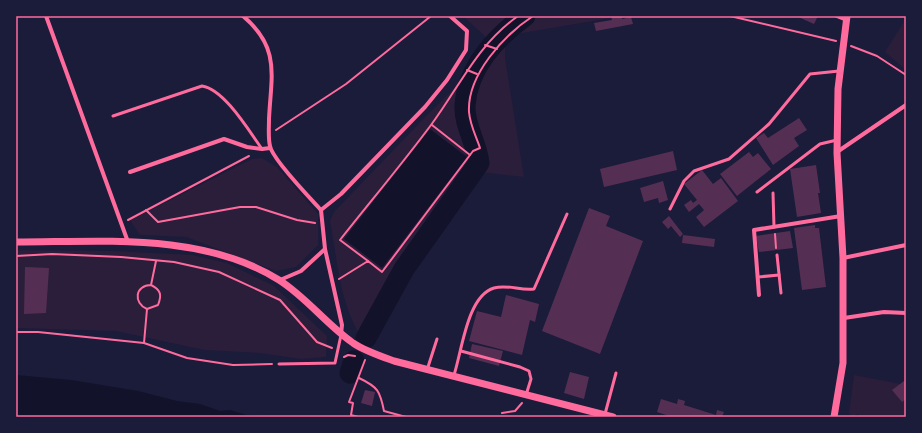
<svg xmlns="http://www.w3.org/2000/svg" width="922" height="433" font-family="'Source Sans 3',sans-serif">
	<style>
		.green { fill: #2a1e3b }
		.water { fill: #12122b }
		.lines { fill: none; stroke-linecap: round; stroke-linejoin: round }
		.river { stroke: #12122b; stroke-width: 21 }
		.building { fill: #542f53 }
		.path { stroke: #ff6b9d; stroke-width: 2 }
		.service { stroke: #ff6b9d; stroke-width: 3 }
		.minor { stroke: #ff6b9d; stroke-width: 4 }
		.tertiary { stroke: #ff6b9d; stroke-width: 7 }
		.neatline { fill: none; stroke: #ff6b9d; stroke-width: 1.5 }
	</style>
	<rect width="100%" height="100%" fill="#1b1b3a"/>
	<g class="green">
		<path d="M 463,16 L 622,16 L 488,39 Z"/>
		<path d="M 905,20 L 906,20 L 906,70 L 885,52 Z"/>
		<path d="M 505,39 L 505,58 L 524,177 L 471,171 L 402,267 L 372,318 L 358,332 C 339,299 337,257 330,221 L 334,212 L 429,113 Z"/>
		<path d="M 262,158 L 277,167 L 318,214 L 318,245 L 296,267 L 276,271 L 186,237 L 140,235 L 130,220 L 252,159 Z"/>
		<path d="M 16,250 L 113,251 L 192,255 L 227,263 L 274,286 L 327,336 L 326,357 L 301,359 L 260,353 L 204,350 L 116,331 L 16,328 Z"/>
		<path d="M 854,375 L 906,385 L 906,417 L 861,417 L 858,414 L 852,417 L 849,413 Z"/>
	</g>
	<g class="water">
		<path d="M 430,129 L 467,157 L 382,268 L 344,239 Z"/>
		<path d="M 16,375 L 71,380 L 138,391 L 177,401 L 200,404 L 220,411 L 230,410 L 246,415 L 256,415 L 259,417 L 16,417 Z"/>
	</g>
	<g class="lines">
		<g class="river">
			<path d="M 366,338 L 404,269 L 479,163 C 477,144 464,125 465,106 C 467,68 496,37 525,16"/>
			<path d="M 350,373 L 354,361"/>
		</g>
	</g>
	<g class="building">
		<path d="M 611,16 L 622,16 L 622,19 L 631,17 L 633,24 L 596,31 L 594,23 L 612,20 Z"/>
		<path d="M 796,16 L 818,16 L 814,24 Z"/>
		<path d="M 799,118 L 807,130 L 794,138 L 799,146 L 773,165 L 756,138 L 764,133 L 768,138 Z"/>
		<path d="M 673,151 L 677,170 L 604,187 L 600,169 Z"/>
		<path d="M 749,152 L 753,157 L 758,153 L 771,169 L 737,196 L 720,174 Z"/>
		<path d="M 816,165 L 820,193 L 818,193 L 821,213 L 797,217 L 790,169 Z"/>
		<path d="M 702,170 L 713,184 L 721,178 L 738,201 L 704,227 L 696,217 L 704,210 L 699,204 L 689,212 L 684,205 L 691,200 L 693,203 L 697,200 L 684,184 Z"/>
		<path d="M 663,181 L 668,200 L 659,203 L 658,198 L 644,202 L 640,188 Z"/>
		<path d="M 589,208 L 610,216 L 606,226 L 643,241 L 600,354 L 542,331 Z"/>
		<path d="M 669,216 L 683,234 L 680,237 L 671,226 L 668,229 L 662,222 Z"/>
		<path d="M 815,225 L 815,228 L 819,228 L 826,287 L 802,290 L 794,228 Z"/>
		<path d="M 790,231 L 793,248 L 759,252 L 756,236 Z"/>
		<path d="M 683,235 L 715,239 L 714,247 L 682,243 Z"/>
		<path d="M 25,267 L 49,268 L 46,313 L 24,314 Z"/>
		<path d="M 506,295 L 539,304 L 535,322 L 530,320 L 522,355 L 469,341 L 477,311 L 501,317 Z"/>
		<path d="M 472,344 L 503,351 L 499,366 L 469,358 Z"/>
		<path d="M 570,372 L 589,377 L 584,399 L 564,393 Z"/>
		<path d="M 904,381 L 906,384 L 906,399 L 902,402 L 892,390 Z"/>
		<path d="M 365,390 L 375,392 L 372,406 L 361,403 Z"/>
		<path d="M 661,399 L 677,404 L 678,399 L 685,401 L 684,405 L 716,415 L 717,410 L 724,412 L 722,417 L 672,417 L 657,412 Z"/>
	</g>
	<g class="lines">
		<g class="path">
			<path d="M 730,16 L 836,41"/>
			<path d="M 485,45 L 497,49"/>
			<path d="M 851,46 L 877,56 L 906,75"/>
			<path d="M 467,70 L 477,74"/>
			<path d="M 432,125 L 470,155"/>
			<path d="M 276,130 L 346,84 L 431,16"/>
			<path d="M 146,210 L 158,222 L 240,207 L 256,207 L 297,220 L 315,223"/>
			<path d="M 128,220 L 249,156"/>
			<path d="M 775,234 L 776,248"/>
			<path d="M 16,256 L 52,254 L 121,257 L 174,262 L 219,272 L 280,300 L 317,342 L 332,348"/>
			<path d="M 368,261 L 340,240 C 370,202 402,164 431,125 C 460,86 477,45 518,16"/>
			<path d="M 339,279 L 368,261 L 382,272 L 473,151 L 480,148 C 476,136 470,125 469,112 C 467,75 504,35 533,16"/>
			<path d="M 151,285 C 135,285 133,303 147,309 L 158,305 C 162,295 161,290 151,285 L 156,261"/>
			<path d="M 16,332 L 38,332 L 144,343 L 187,358 L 233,365 L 272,364"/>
			<path d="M 144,343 L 147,309"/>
			<path d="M 344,357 L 348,355 L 355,356"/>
			<path d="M 359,378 C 378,387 380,391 384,411 L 406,417"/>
			<path d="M 502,413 L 515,411 L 522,403"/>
			<path d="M 358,417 L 351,415 L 353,403 L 349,402 L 365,360"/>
		</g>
		<g class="service">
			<path d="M 836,16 L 846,20"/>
			<path d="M 113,116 L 202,86 C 224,89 249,131 262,149"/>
			<path d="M 757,192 L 820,144 L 837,140"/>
			<path d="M 773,193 L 774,227"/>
			<path d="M 670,209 L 684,181 L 694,171 L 729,159 L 769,124 L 810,74 L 839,71"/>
			<path d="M 777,255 L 781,293"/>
			<path d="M 758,277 L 779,275"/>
			<path d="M 461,351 L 520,367 L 529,371 L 531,379 L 526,395"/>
			<path d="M 279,364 L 335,363 L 341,335"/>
			<path d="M 427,370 L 437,339"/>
			<path d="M 454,375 C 462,351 467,296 494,288 C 507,284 521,291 534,289 L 567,214"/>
			<path d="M 605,414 L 616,373"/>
		</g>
		<g class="minor">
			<path d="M 46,16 L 128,242"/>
			<path d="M 243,16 C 281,48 271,76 269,119 C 269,128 268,138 270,146 C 272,159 311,199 321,210"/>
			<path d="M 837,152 L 906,105"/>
			<path d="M 130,172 L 224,139 L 247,147 L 262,149 L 270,148"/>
			<path d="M 321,210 L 341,194 L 425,107 L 447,80 L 466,50 L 467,31 L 450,16"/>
			<path d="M 321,210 L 325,249 L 342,325 L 341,334"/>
			<path d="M 843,258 L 906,245"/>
			<path d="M 280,280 L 301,271 L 325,249"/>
			<path d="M 759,295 L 754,230 L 841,216"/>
			<path d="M 844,318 L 884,312 L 906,313"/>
		</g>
		<g class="tertiary">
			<path d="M 16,242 C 103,242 202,232 279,280 C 306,297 326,324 353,343 C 365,351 380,356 394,361 L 613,417"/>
			<path d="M 834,417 L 843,363 L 843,258 L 837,153 L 838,89 L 847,16"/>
		</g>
	</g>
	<rect width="922" height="433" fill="none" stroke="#1b1b3a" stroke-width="34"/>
	<rect x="17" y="17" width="888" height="399" class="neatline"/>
</svg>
